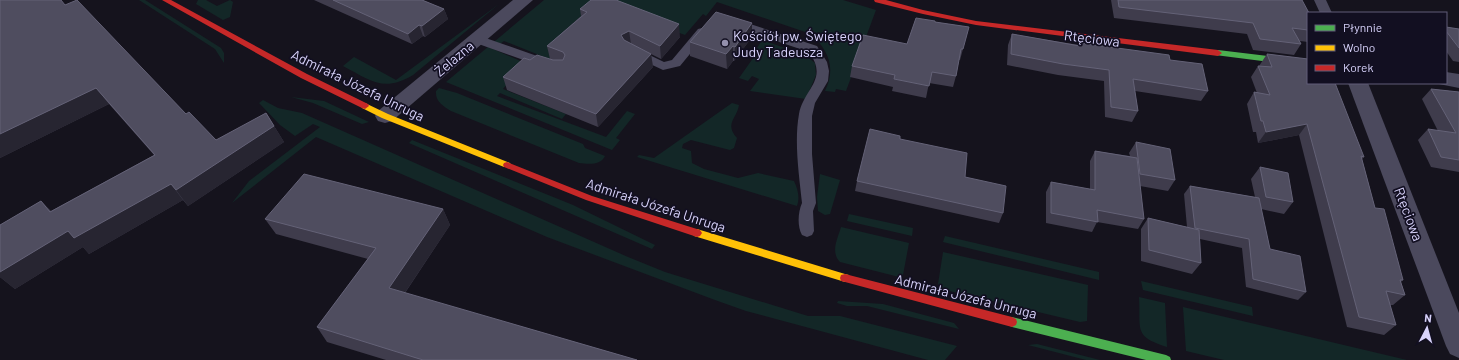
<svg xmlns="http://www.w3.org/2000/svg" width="1459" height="360" font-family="Barlow,sans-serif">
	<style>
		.green { fill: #132727 }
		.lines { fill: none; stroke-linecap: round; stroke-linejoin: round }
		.lane { fill: #4b495d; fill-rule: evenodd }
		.street { fill: #4b495d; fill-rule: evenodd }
		.fast { fill: #4caf50; fill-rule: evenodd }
		.slow { fill: #ffc107; fill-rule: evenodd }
		.jam { fill: #c62828; fill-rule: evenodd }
		.wall { fill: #3f3c4c }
		.shaded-wall { fill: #272531 }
		.building { fill: #4f4d5f; stroke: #646277 }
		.poi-dot { fill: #9490ad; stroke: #120f21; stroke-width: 1.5 }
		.labels { text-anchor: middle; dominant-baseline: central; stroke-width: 3.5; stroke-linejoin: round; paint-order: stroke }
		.poi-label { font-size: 14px; fill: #d8d3fb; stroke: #120f21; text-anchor: start }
		.street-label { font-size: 14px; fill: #d8d3fb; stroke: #120f21 }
	</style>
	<rect width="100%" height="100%" fill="#15131d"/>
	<g class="green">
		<path d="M 139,0 L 145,0 L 221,48 L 224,53 L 224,63 L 215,49 Z"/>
		<path d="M 198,0 L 206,0 L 217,6 L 230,0 L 233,2 L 230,17 L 223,20 L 196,4 Z"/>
		<path d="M 544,0 L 843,0 L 876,10 L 846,91 L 836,89 L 835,92 L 825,91 C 836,68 829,51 811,34 L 717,2 L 706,16 L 703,14 L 685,35 L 603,5 L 554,61 L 504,41 L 493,49 L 525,63 L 503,89 L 566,114 L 562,119 L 500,93 L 497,96 L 606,137 L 627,111 L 635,114 L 616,138 L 620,140 L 612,150 L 446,82 Z"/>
		<path d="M 499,4 L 413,75 C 383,93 370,80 343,66 L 354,57 L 396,80 Z"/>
		<path d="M 762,40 L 805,55 L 815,63 L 816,75 L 806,99 L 750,91 L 759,79 L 752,76 L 748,81 L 739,78 L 756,54 L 754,53 Z"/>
		<path d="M 439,88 L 457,93 L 583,144 L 585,148 L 605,156 C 600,166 588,164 579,163 L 451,111 C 443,106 435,101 436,91 Z"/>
		<path d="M 291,97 L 324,101 L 369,122 L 362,124 L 313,103 Z"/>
		<path d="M 263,100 L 278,108 L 302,113 L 628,257 L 665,272 L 808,316 L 840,316 L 957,346 L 945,360 L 928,360 L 746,311 L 715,300 L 547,237 L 316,137 L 232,203 L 249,181 L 320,127 L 313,124 L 295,136 L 280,125 L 259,103 Z"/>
		<path d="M 732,103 L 739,105 C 737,119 724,123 737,138 L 734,148 L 730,150 L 691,140 L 683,144 L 682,148 L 691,151 L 692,163 L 704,169 L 738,178 L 758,173 L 794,181 C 798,190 800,197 797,206 L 637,157 L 639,155 L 654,158 Z"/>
		<path d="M 412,140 L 573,205 L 655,245 L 652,249 L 409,143 Z"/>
		<path d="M 820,174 L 840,180 L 830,214 L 825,215 L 818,211 L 817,197 Z"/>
		<path d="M 849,214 L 913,228 L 912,236 L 847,221 Z"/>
		<path d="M 841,227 L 909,243 L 903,275 L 899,277 L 840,262 C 830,252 838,238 841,227 Z"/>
		<path d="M 945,236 L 1099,272 L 1099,280 L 943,242 Z"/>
		<path d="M 943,252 L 1088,285 L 1087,321 L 1080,322 L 941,289 L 938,284 Z"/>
		<path d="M 1141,281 L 1252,307 L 1253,316 L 1143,290 Z"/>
		<path d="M 1139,297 L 1165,303 L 1167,347 C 1133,336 1141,330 1139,297 Z"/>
		<path d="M 838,301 L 883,304 L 954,323 L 959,329 L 867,306 L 847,306 L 837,303 Z"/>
		<path d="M 1183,307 L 1407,360 L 1224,360 L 1186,351 Z"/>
		<path d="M 1037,344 L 1100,360 L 1086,360 L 1028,345 Z"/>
	</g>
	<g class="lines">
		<g class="lane">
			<path d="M 1314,0 L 1326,0 L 1332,13 L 1320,13 Z"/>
			<path d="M 735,19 L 817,46 L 827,62 L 829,71 L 828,81 L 815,103 L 812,116 L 812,154 L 816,203 L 813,211 L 814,231 L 812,235 L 807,237 L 802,235 C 797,226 798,212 802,203 C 799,174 794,142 799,114 C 804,88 829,80 809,52 L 731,26 L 729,23 L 731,20 Z"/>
			<path d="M 702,28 L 708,32 L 680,66 L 663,70 L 631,55 L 629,52 L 635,48 L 664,62 L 672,60 L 698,29 Z"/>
			<path d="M 477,35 L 554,62 L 556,65 L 554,68 L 546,68 L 473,42 L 471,39 Z"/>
		</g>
		<g class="street">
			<path d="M 513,0 L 533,0 L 392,121 L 385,123 L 378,121 L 375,116 L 378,111 Z"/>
			<path d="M 1446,72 L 1459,74 L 1459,88 L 1439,84 L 1446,83 Z"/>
			<path d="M 1348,83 L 1368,83 L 1459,313 L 1459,358 L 1450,354 L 1446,346 Z"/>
		</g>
		<g class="fast">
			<path d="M 1218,50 L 1308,61 L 1308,67 L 1215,55 L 1214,53 Z"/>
			<path d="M 1012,317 L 1166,355 L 1170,357 L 1171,360 L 1146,360 L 1012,327 L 1008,325 L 1007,322 L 1008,319 Z"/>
		</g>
		<g class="slow">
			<path d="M 365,103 L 388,114 L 510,163 L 511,165 L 510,167 L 504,167 L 382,118 L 362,108 L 361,106 Z"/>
			<path d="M 697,229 L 845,274 L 849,275 L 850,278 L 849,281 L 845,282 L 694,236 L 692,233 L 694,230 Z"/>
		</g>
		<g class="jam">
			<path d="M 162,0 L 171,0 L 307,74 L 368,104 L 369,106 L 365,109 L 362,108 L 301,78 Z"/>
			<path d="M 874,0 L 886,0 L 923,10 L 976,21 L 1218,50 L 1222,53 L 1218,56 L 976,25 L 923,14 L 875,2 Z"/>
			<path d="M 507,162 L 592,196 L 700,230 L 702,233 L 700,236 L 697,237 L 586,200 L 504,167 L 503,165 L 504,163 Z"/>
			<path d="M 845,274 L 1012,317 L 1016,319 L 1017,322 L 1016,325 L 1012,327 L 845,282 L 841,281 L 840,278 L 841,275 Z"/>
		</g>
	</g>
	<g class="wall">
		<path d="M 0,0 L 65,5 L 186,114 L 216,140 L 266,113 L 284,142 L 188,206 L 183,200 L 89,254 L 83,247 L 15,289 L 0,277 L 0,225 L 41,201 L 51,211 L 154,155 L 109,104 L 0,158 Z"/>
		<path d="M 314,0 L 422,0 L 444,9 L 448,19 L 425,37 L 423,36 L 412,44 Z"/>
		<path d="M 1111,0 L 1302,0 L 1308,13 L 1308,42 L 1300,41 L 1301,44 L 1294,55 L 1253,50 L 1247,34 L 1114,18 Z"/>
		<path d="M 580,9 L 680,37 L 661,59 L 631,44 L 651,54 L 653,67 L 598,127 L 507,90 L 503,77 L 530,60 L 550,59 L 547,46 L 581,16 Z"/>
		<path d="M 935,22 L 969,27 L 960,60 L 959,60 L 956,76 L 953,87 L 929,83 L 926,98 L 892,91 L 893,87 L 850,77 L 852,66 L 907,44 Z"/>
		<path d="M 752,23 L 752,37 L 734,61 L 733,61 L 727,69 L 690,56 L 690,42 Z"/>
		<path d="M 1446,27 L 1459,29 L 1459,62 L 1453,61 L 1446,51 Z"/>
		<path d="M 1012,34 L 1079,45 L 1080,43 L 1170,60 L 1208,91 L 1201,101 L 1135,91 L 1138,111 L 1132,122 L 1105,117 L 1104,81 L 1058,75 L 1007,65 L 1008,45 Z"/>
		<path d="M 1267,54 L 1364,157 L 1362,159 L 1375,208 L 1403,280 L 1401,282 L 1405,295 L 1393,305 L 1390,305 L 1396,325 L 1384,335 L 1347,327 L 1299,135 L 1258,143 L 1256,132 L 1253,132 L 1247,104 L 1254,92 L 1257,93 L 1251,77 L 1258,66 L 1259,66 Z"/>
		<path d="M 1431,89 L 1459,92 L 1459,172 L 1431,167 L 1418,140 L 1428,129 L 1438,131 L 1422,99 Z"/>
		<path d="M 900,139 L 965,177 L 1003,213 L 999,223 L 855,191 L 857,181 Z"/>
		<path d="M 1136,142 L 1175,180 L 1168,191 L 1140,186 L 1144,219 L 1138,229 L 1097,222 L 1092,232 L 1046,223 L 1046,192 L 1051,182 L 1090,189 L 1090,161 L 1095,151 L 1130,156 L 1129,153 Z"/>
		<path d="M 1260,167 L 1293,202 L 1284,214 L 1261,209 L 1270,249 L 1306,292 L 1298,300 L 1246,287 L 1242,248 L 1200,239 L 1201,263 L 1192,274 L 1141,261 L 1141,229 L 1148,218 L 1187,227 L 1184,194 L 1190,186 L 1255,197 L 1251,179 Z"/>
		<path d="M 443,209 L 450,225 L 405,293 L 637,360 L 386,360 L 327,342 L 317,327 L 368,259 L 276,234 L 265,219 Z"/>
	</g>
	<g class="shaded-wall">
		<path d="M 444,9 L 448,19 L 425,37 L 422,26 Z"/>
		<path d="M 752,23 L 752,37 L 734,61 L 735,47 Z"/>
		<path d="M 679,24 L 680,37 L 661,59 L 660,46 Z"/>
		<path d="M 419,25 L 423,36 L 412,44 L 408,34 Z"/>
		<path d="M 629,31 L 631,44 L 623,48 L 621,35 Z"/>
		<path d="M 733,46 L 733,61 L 727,69 L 726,54 Z"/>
		<path d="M 651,54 L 653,67 L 598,127 L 596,114 Z"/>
		<path d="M 96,88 L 109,104 L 0,158 L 0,134 Z"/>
		<path d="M 1307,124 L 1299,135 L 1258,143 L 1266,132 Z"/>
		<path d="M 274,126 L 284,142 L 188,206 L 176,190 Z"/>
		<path d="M 171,184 L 183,200 L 89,254 L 83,247 L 15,289 L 0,277 L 0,272 L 68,231 Z"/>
		<path d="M 443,209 L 450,225 L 398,303 L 389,288 Z"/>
	</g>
	<g class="building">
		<path d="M 0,0 L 61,0 L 65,5 L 77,0 L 186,114 L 189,112 L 216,140 L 266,113 L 274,126 L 176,190 L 171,184 L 74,238 L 68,231 L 0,272 L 0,225 L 41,201 L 50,212 L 155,155 L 96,88 L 0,134 Z"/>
		<path d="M 333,0 L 422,0 L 444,9 L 422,26 L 419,25 L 408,34 Z"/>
		<path d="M 591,0 L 616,0 L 679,24 L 660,46 L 629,31 L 621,35 L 624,40 L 651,54 L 596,114 L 503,77 L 524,58 L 530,60 L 537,55 L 553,60 L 563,60 L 565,55 L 563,52 L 547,46 L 587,12 L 580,9 Z"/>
		<path d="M 1118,0 L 1302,0 L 1309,13 L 1308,13 L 1308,30 L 1292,28 L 1301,44 L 1260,39 L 1253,23 L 1119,7 Z"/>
		<path d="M 716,12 L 752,23 L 735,47 L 733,46 L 726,54 L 690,42 Z"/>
		<path d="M 916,18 L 935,21 L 935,22 L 969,27 L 963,49 L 961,49 L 956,76 L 932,72 L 929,86 L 894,79 L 895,75 L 852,66 L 863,35 L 907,44 Z"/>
		<path d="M 1446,27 L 1459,29 L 1459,48 L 1446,31 Z"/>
		<path d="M 1012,34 L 1080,46 L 1080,43 L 1169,55 L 1170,60 L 1202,64 L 1208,91 L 1133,79 L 1138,111 L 1111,107 L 1109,70 L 1063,64 L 1011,54 Z"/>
		<path d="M 1267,54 L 1308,59 L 1308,83 L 1335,83 L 1364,157 L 1361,156 L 1375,208 L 1384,209 L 1403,280 L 1400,280 L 1405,295 L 1386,291 L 1396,325 L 1359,317 L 1307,124 L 1266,132 L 1263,121 L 1261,121 L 1254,92 L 1270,95 L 1258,66 L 1272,67 Z"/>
		<path d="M 1431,89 L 1459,92 L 1459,160 L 1441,157 L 1428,129 L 1456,133 Z"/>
		<path d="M 870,129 L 900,136 L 900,139 L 967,153 L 965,177 L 1006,186 L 1003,213 L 857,181 Z"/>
		<path d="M 1136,142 L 1170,149 L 1175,180 L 1140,174 Z"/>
		<path d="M 1095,151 L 1137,158 L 1144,219 L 1097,210 L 1098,222 L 1051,213 L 1051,182 L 1095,190 Z"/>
		<path d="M 1260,167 L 1288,173 L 1293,202 L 1266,197 Z"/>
		<path d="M 304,174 L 443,209 L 389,288 L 637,360 L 423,360 L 317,327 L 376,248 L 265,219 Z"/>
		<path d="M 1190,186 L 1259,198 L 1270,249 L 1300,256 L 1306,292 L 1253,279 L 1249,239 L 1195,228 Z"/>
		<path d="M 1148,218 L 1199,230 L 1201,263 L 1149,250 Z"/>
	</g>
	<circle class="poi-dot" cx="725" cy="43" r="4"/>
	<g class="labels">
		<g class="poi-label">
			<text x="733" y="35">Kościół pw. Świętego<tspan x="733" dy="16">Judy Tadeusza</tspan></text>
		</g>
		<g class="street-label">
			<text transform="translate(1092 38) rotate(7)">Rtęciowa</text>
			<text transform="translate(454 58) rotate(-40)">Żelazna</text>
			<text transform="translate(358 85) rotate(26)">Admirała Józefa Unruga</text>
			<text transform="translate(656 205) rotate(18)">Admirała Józefa Unruga</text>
			<text transform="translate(1409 214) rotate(69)">Rtęciowa</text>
			<text transform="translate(966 296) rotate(14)">Admirała Józefa Unruga</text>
		</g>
	</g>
	<rect x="1307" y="12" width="140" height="72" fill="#120f21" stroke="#615d78"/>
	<rect x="1315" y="25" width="20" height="6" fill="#4caf50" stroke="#615d78"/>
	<text x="1343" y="32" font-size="12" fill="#d8d3fb">Płynnie</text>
	<rect x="1315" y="45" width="20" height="6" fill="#ffc107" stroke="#615d78"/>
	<text x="1343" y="52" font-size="12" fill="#d8d3fb">Wolno</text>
	<rect x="1315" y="65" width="20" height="6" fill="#c62828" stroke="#615d78"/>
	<text x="1343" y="72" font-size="12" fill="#d8d3fb">Korek</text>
	<g transform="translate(1427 328) rotate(6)" stroke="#120f21" stroke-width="3" paint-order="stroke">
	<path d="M0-3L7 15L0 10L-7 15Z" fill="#d8d3fb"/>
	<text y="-6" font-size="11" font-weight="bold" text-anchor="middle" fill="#d8d3fb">N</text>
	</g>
</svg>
